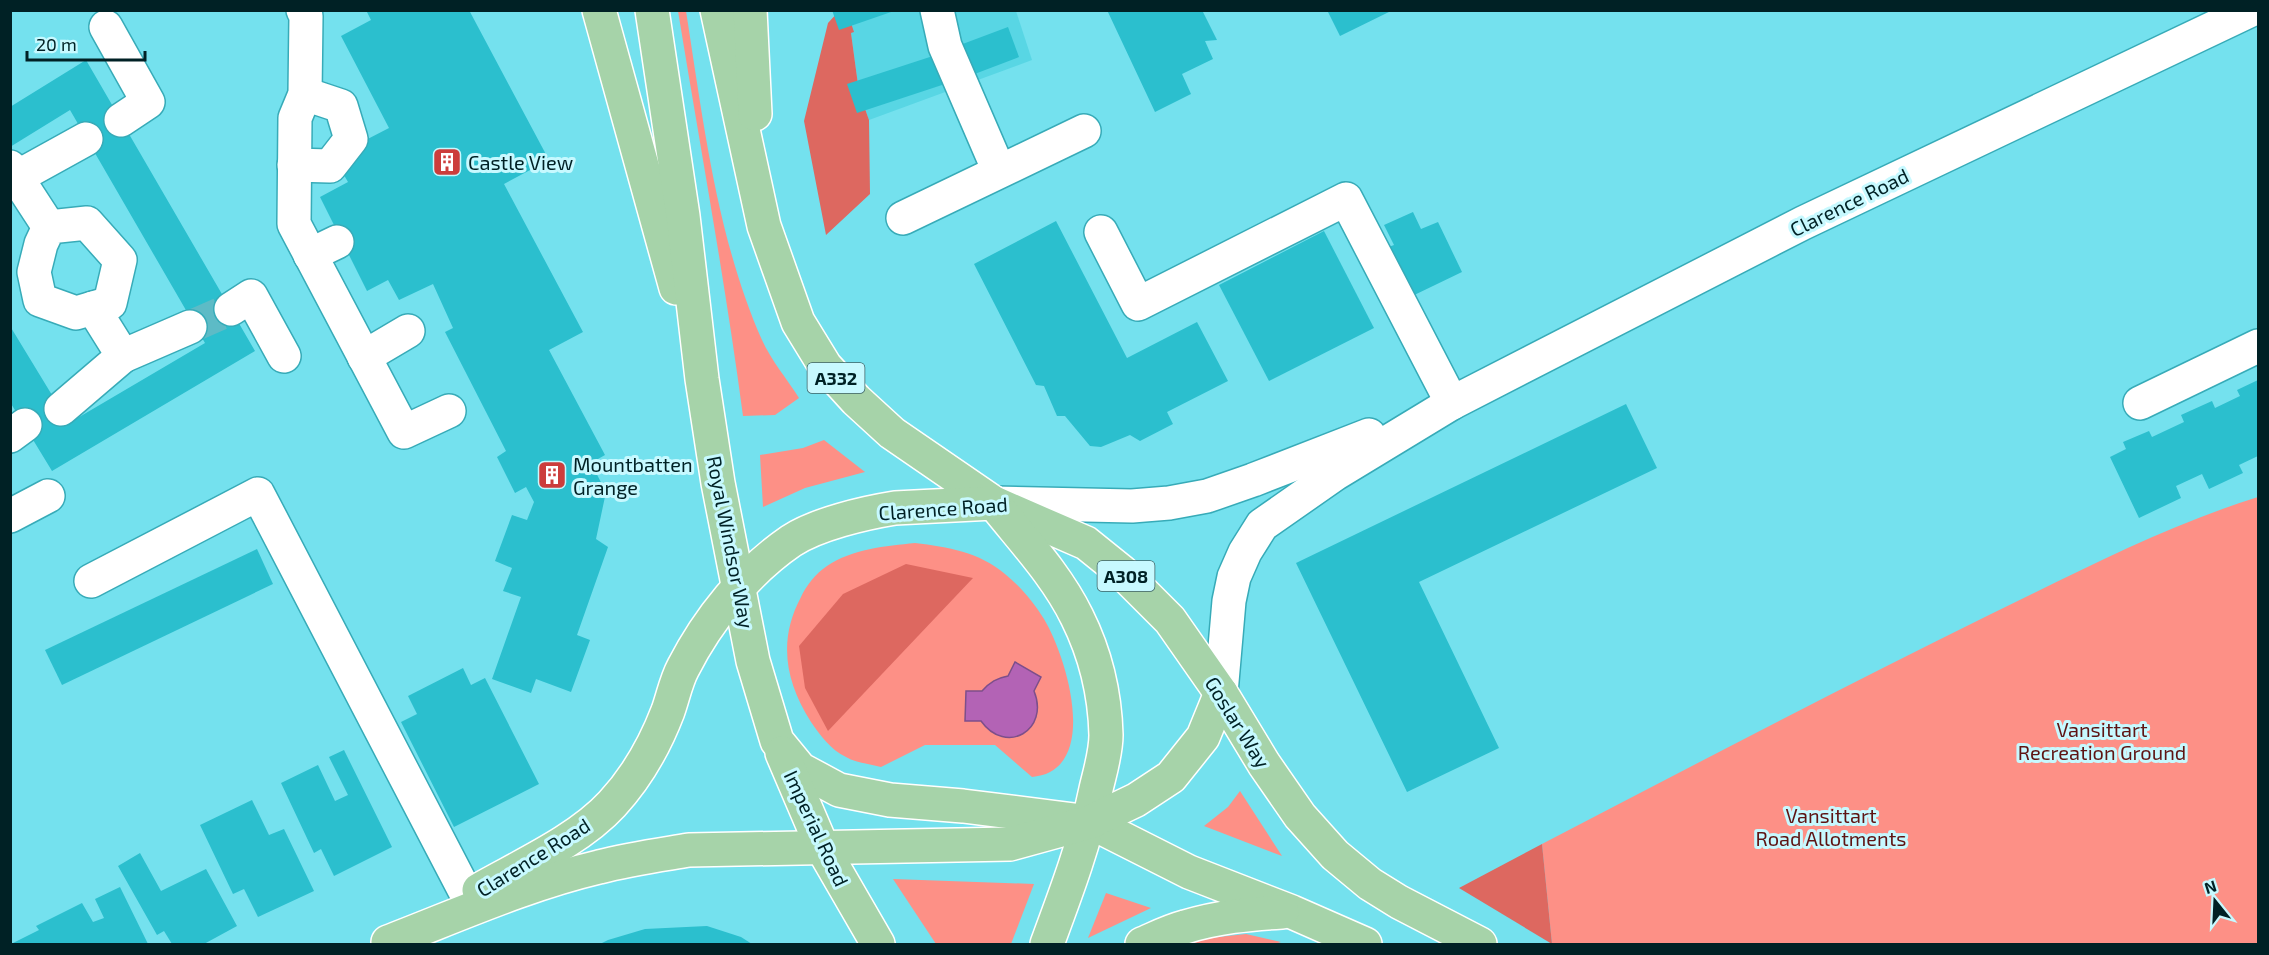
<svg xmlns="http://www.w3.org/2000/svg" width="2269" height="955" font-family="'Exo 2',sans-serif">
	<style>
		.built { fill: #58d6e4 }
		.green { fill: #fd9086 }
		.forest { fill: #dd6860 }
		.water { fill: #b363b5; stroke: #7d4f8a; stroke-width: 1.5 }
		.building { fill: #2bbfce }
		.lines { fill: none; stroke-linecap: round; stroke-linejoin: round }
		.minor-tunnel { stroke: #5dbbc6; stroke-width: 33; stroke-dasharray: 33 16; stroke-linecap: butt }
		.minor-casing { stroke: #37abb8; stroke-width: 36 }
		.major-casing { stroke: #fff; stroke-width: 36 }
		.minor { stroke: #fff; stroke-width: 33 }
		.major { stroke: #a6d3a9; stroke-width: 33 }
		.labels { text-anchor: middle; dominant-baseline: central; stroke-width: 6; stroke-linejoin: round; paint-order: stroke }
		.shield { fill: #c7f9ff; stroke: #3c6266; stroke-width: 1.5 }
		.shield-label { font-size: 18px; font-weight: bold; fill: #002125 }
		.poi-label { font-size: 20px; fill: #002125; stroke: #c7f9ff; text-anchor: start }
		.street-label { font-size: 20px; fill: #002125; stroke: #c7f9ff }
		.park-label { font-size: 20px; fill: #5e1413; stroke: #c7f9ff }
	</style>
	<rect width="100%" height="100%" fill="#74e1ee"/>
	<path class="built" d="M 848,11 L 1016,11 L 1032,60 L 869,120 L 859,92 Z"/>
	<g class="green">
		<path d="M 678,11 L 686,11 C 703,119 717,239 762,340 C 771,360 787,379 799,398 L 775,415 L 743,416 C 725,280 700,146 678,11 Z"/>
		<path d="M 824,440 L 865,472 L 805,488 L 763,507 L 760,455 L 803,448 Z"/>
		<path d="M 2258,497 L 2258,944 L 1552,944 L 1542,844 C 1690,767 1839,689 1989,615 C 2078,572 2165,526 2258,497 Z"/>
		<path d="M 915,543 C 948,547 979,552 1005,574 C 1020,586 1034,603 1044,619 C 1064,652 1095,748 1050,772 C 1045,775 1038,776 1032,777 L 995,745 L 925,745 L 881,767 C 870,764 856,763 846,757 C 831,750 820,735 811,722 C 785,681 778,640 801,597 C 806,586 816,573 827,566 C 852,549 886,546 915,543 Z"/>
		<path d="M 1240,791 L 1282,856 L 1204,826 L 1228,807 Z"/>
		<path d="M 893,879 L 1034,884 L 1011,944 L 936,944 Z"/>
		<path d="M 1106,893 L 1151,908 L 1088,938 Z"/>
		<path d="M 1246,934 L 1281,942 L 1275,944 L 1182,944 L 1200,939 Z"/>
	</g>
	<g class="forest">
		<path d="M 839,11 L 847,11 L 854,32 L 851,33 L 859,92 L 869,120 L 870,194 L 826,235 L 804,121 L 828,23 Z"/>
		<path d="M 906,564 L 973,578 L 828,731 L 805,688 L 799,646 L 843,594 Z"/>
		<path d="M 1542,844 L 1552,944 L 1459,888 Z"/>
	</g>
	<path class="water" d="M 1015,662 L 1041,677 L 1034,691 C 1050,730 1006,756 981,721 L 965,721 L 966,691 L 982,691 C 990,682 997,678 1008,676 Z"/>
	<g class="building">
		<path d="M 366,10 L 469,10 L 549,160 L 504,184 L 583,332 L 549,350 L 605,455 L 591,463 L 606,492 L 596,539 L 608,547 L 577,635 L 590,640 L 571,692 L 536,679 L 531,693 L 492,679 L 521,597 L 503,591 L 512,568 L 495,561 L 512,515 L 527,520 L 534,502 L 526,487 L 515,493 L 497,457 L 506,451 L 445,332 L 453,328 L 433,284 L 399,300 L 388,280 L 367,291 L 320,197 L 348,182 L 341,170 L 358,144 L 389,128 L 341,36 L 371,20 Z"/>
		<path d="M 832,10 L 894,10 L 894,11 L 839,30 Z"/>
		<path d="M 1107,10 L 1202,10 L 1217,40 L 1205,41 L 1213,59 L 1182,74 L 1191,94 L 1155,112 Z"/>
		<path d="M 1327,10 L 1393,10 L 1340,36 Z"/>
		<path d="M 1008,27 L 1019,57 L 972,75 L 960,45 Z"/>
		<path d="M 936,55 L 945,84 L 857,113 L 847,84 Z"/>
		<path d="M 86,60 L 255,351 L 52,471 L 10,402 L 10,326 L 69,423 L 205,343 L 70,110 L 10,147 L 10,107 Z"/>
		<path d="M 1413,212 L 1421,229 L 1438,222 L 1462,272 L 1406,299 L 1383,249 L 1394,245 L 1384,225 Z"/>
		<path d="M 1056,221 L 1127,358 L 1197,322 L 1228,381 L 1167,412 L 1173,424 L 1140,441 L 1130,435 L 1101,447 L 1090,446 L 1065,416 L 1057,416 L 1044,386 L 1036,385 L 974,264 Z"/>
		<path d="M 1324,231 L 1374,328 L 1269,381 L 1219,285 Z"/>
		<path d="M 2258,380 L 2258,456 L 2239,465 L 2243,473 L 2209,489 L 2202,474 L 2176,486 L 2181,498 L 2139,518 L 2110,457 L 2126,449 L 2123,442 L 2149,431 L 2152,437 L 2184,422 L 2181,415 L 2212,401 L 2215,408 L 2240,396 L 2237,390 Z"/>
		<path d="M 1626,404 L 1657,468 L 1419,582 L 1499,748 L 1407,792 L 1296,563 Z"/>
		<path d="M 257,549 L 273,584 L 62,685 L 45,650 Z"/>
		<path d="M 463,668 L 471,685 L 485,678 L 539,784 L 454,827 L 401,722 L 417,714 L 408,696 Z"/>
		<path d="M 344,750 L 392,847 L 334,876 L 321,849 L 314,853 L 281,783 L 318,765 L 335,801 L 348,795 L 329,757 Z"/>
		<path d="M 252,800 L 269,835 L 284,829 L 314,891 L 258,917 L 244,889 L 233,894 L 200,825 Z"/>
		<path d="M 140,853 L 161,891 L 206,869 L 237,926 L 204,944 L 172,944 L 164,931 L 157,935 L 118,866 Z"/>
		<path d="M 120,887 L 148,944 L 11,944 L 39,930 L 36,926 L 82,903 L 93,922 L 104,918 L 95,899 Z"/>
		<path d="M 707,926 L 741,937 L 752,944 L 600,944 L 608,940 L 645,929 Z"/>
	</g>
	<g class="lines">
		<path class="minor-tunnel" d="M 190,327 L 231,309"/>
		<g class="minor-casing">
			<g id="minor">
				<path d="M 303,10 L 306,16 L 305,94 L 295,118 L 294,224 L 404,432 L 449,411"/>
				<path d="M 937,10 L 945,46 L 999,171"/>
				<path d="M 106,27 L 148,102 L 121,120"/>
				<path d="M 294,165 L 330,166 L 351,139 L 341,106 L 305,94"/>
				<path d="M 10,167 L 49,227"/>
				<path d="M 10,181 L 86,139"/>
				<path d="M 903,218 L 1084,131"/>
				<path d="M 87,223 L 120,260 L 110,303 L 76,313 L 40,300 L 34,272 L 41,244 L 49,227 Z"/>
				<path d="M 1101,232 L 1138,304 L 1346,199 L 1452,403"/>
				<path d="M 310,255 L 337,242"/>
				<path d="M 231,309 L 251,296 L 284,356"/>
				<path d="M 123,356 L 190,327"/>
				<path d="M 364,357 L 408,331"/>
				<path d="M 2140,403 L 2258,346"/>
				<path d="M 61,409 L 123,356 L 93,308"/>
				<path d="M 10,436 L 25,425"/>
				<path d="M 994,503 L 1132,506 L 1169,503 L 1207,496 L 1253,480 L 1369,435"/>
				<path d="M 10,516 L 48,496"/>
				<path d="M 91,581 L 258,494 L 468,897"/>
				<path d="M 1221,693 L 1229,601 L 1234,577 L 1245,552 L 1262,525 L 1335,474 L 1452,403 L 1803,223 L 2251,10"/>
			</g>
		</g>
		<g class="major-casing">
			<g id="major">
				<path d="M 599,10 L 676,288"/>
				<path d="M 652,10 L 683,216 L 702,379 L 718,483 L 753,661 L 777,741 L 800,769 L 839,790 L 890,800 L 963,806 L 1090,822 L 1189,872 L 1292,912 L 1365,944"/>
				<path d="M 717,10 L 764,226 L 798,322 L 825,366 L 856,400 L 892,433 L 994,503 L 1086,543 L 1122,572 L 1170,620 L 1221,693 L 1264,764 L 1300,816 L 1335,855 L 1370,884 L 1399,902 L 1480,944"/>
				<path d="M 750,10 L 755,114"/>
				<path d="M 997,507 C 1025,542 1057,576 1077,617 C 1095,653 1105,695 1106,735 C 1106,753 1100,772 1096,789 C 1085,843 1066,893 1047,944"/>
				<path d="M 782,753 L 823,849 L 878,944"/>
				<path d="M 479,890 C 521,866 579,840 612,804 C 637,777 655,745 668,711 C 673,697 676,681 683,668 C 708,619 746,572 791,541 C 817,524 864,513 895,508 L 994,503"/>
				<path d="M 388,942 C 458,915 527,884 599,867 C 629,859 659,855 689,850 L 1010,844 L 1090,822 L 1136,800 L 1171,777 L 1203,737 L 1221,693"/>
				<path d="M 1142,944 C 1156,938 1170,931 1185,927 C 1217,917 1249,914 1282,912"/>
			</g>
		</g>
		<use href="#minor" class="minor"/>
		<use href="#major" class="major"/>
	</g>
	<defs>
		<g id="building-square" transform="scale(1.5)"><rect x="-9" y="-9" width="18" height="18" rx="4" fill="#cc3d3b" stroke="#c7f9ff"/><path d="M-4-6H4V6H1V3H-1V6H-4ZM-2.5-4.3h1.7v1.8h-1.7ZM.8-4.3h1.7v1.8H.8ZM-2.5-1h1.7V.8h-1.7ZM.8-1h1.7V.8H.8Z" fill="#fff"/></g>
	</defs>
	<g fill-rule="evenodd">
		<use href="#building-square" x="447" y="162"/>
		<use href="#building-square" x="552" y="475"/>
	</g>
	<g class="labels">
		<g class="shield">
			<rect x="807.5" y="363" width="57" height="30" rx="4.5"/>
			<rect x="1097.5" y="561" width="57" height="30" rx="4.5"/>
		</g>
		<g class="shield-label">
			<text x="836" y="378">A332</text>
			<text x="1126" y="576">A308</text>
		</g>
		<g class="poi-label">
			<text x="468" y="162">Castle View</text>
			<text x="573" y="464">Mountbatten<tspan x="573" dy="23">Grange</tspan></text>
		</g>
		<g class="street-label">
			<text transform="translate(1849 202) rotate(-26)">Clarence Road</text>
			<text transform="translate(943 508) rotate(-4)">Clarence Road</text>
			<text transform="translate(731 542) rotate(79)">Royal Windsor Way</text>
			<text transform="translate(1238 722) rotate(58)">Goslar Way</text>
			<text transform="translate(817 828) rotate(65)">Imperial Road</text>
			<text transform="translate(533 857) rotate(-32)">Clarence Road</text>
		</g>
		<g class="park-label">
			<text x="2102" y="729">Vansittart<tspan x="2102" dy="23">Recreation Ground</tspan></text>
			<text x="1831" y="815">Vansittart<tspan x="1831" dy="23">Road Allotments</tspan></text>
		</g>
	</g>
	<rect width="2269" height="955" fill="none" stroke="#002125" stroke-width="24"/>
	<g transform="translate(2215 901) rotate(342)" stroke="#c7f9ff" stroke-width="4.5" paint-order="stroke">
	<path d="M0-4.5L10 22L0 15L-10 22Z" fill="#002125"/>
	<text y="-9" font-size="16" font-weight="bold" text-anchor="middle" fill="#002125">N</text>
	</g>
	<path d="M27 51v9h118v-9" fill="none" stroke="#002125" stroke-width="3"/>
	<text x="36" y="51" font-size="18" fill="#002125" stroke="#c7f9ff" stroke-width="4.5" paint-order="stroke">20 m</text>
</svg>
